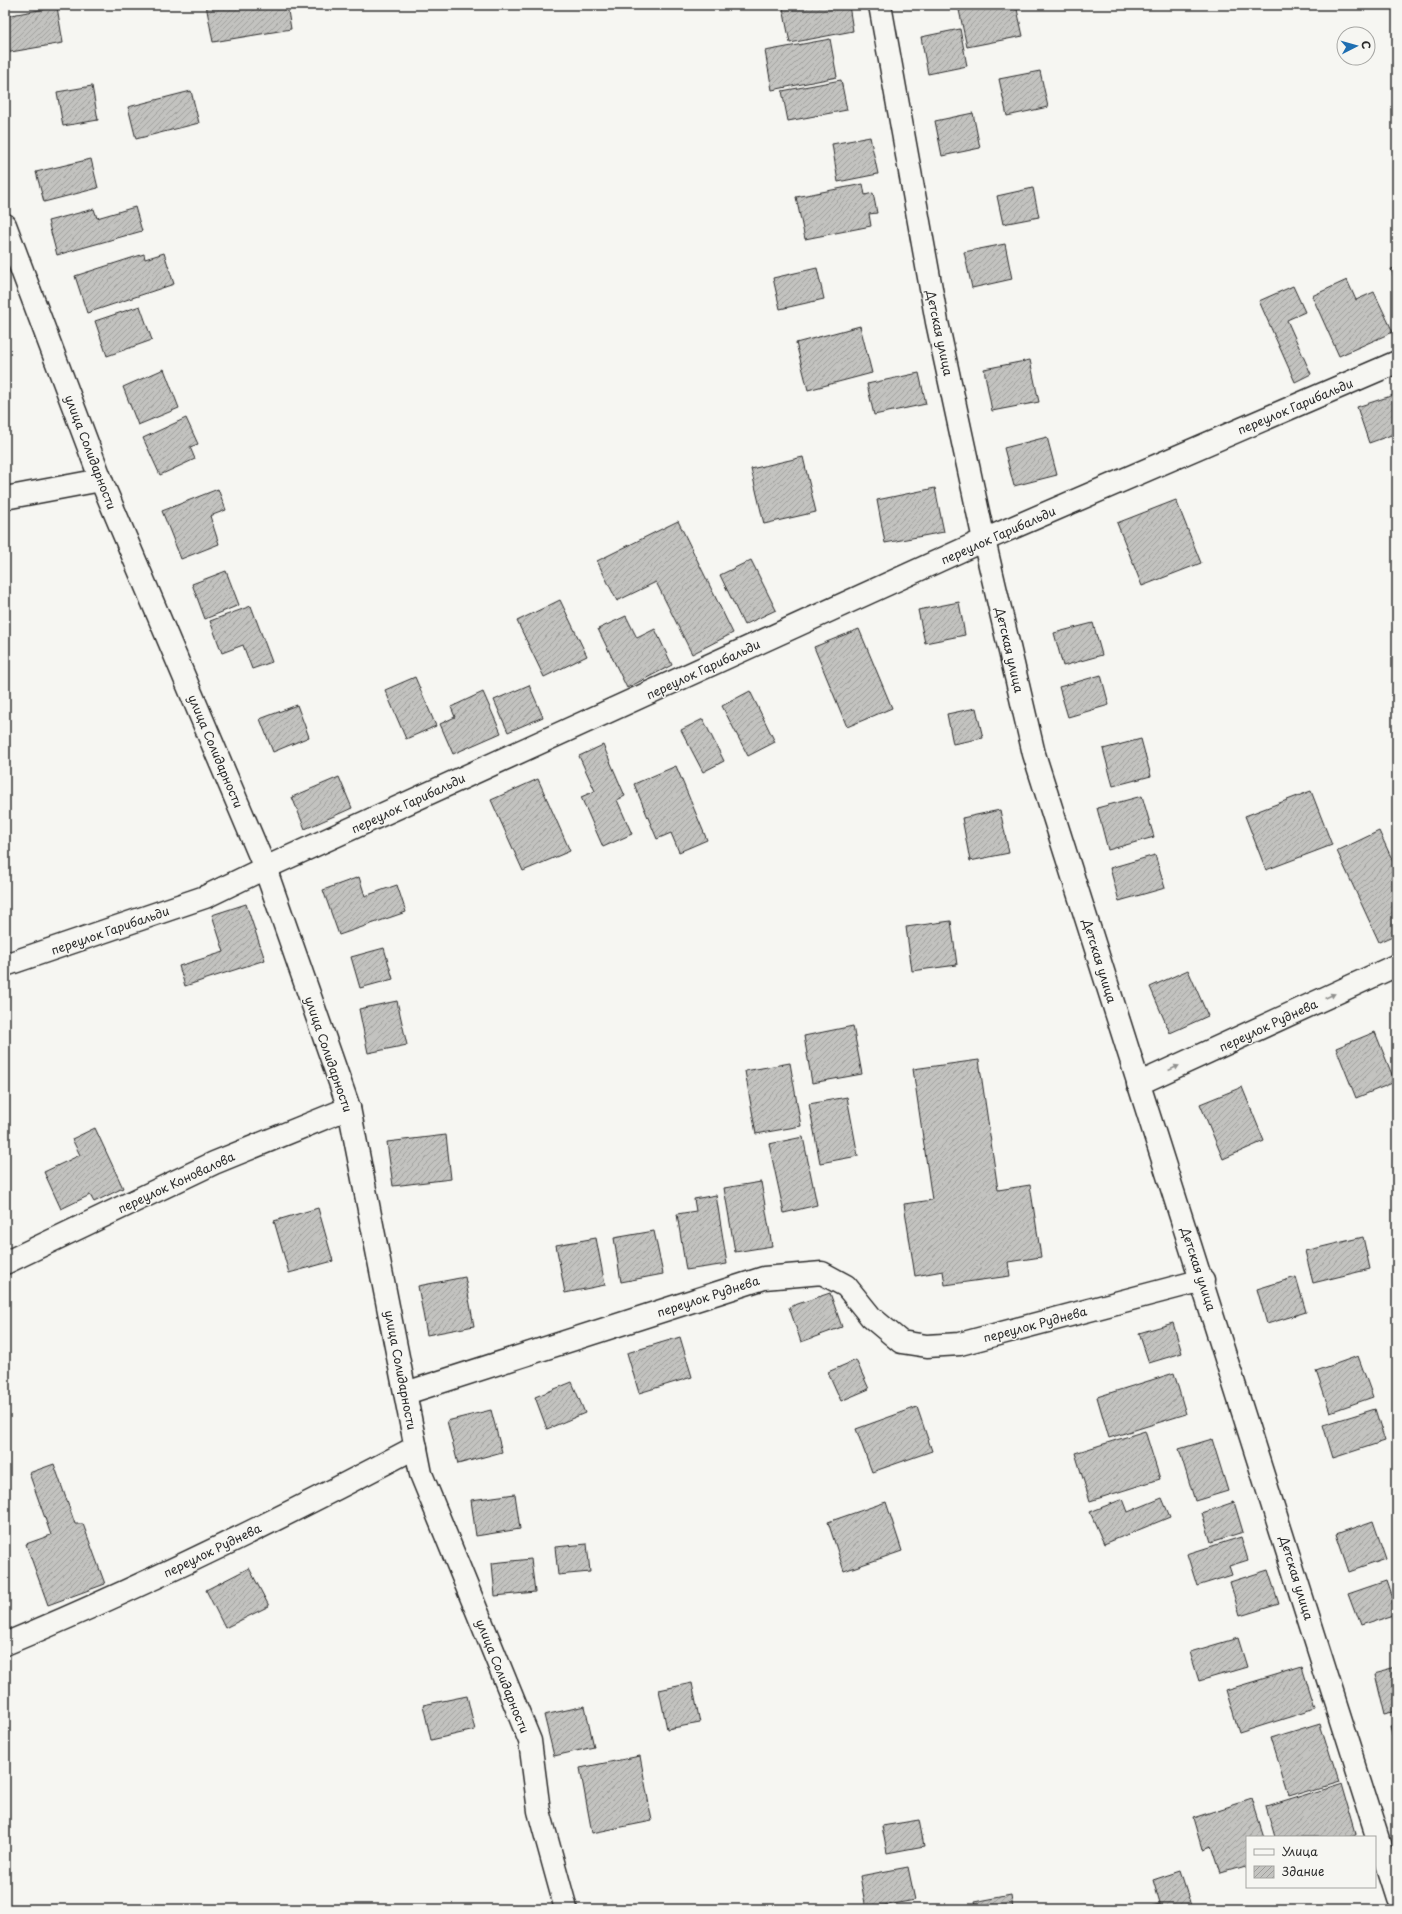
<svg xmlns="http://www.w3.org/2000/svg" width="1402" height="1914" font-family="'Playpen Sans',sans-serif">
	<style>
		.building { fill: url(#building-hatch); stroke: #2b2b2b }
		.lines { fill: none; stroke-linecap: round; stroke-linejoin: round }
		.street-casing { stroke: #2b2b2b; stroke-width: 25 }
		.street { stroke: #f6f6f2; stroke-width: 22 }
		.oneway { fill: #90908e }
		.labels { text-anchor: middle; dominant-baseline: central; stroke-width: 3; stroke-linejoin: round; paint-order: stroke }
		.street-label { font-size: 12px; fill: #2b2b2b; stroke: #f6f6f2 }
	</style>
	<defs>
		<pattern id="building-hatch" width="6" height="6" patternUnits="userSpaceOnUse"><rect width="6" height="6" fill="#c3c3c0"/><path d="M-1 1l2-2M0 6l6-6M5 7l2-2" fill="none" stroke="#9f9f9c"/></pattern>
	</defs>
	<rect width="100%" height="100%" fill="#f6f6f2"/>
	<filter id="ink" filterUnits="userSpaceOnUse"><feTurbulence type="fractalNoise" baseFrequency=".025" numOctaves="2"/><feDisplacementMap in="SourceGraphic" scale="8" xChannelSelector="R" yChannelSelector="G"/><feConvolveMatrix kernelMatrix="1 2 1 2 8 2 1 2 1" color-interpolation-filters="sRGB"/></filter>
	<g filter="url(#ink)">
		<g class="building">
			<path d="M 206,5 L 287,5 L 291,29 L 213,42 Z"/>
			<path d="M 796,5 L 849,5 L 853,31 L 790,43 L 783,8 Z"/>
			<path d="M 985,5 L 1016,5 L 1023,36 L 967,47 L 959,10 Z"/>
			<path d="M 57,7 L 63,43 L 5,53 L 5,16 Z"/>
			<path d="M 960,29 L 967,66 L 928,74 L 921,37 Z"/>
			<path d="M 830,39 L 837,77 L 772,90 L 765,51 Z"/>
			<path d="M 1040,71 L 1048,107 L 1007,116 L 999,79 Z"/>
			<path d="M 841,80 L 847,110 L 788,121 L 782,91 Z"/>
			<path d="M 92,86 L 98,120 L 63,126 L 57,92 Z"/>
			<path d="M 191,91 L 199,123 L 136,139 L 128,107 Z"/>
			<path d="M 973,113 L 980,148 L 942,156 L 935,121 Z"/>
			<path d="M 870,137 L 878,174 L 838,182 L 832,144 Z"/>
			<path d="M 91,159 L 98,188 L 44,202 L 36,172 Z"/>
			<path d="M 863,184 L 865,195 L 873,193 L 877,213 L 869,214 L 871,226 L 805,239 L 796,197 Z"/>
			<path d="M 1033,188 L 1039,217 L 1003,224 L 997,196 Z"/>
			<path d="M 135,207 L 142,231 L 57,255 L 48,221 L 94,209 L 97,218 Z"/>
			<path d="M 1005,244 L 1012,279 L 972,288 L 964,252 Z"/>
			<path d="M 164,253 L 174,284 L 87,313 L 75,276 L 144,254 L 145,259 Z"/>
			<path d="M 1397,267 L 1397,286 L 1391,269 Z"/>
			<path d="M 817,268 L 824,299 L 780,309 L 773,278 Z"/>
			<path d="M 1347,280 L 1356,300 L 1374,292 L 1393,332 L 1339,356 L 1312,296 Z"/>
			<path d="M 1293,286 L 1305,312 L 1287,320 L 1311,374 L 1295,382 L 1259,301 Z"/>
			<path d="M 140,306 L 152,340 L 107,356 L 95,321 Z"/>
			<path d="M 860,326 L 872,373 L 808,390 L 796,343 Z"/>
			<path d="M 1030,360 L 1039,402 L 992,411 L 984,369 Z"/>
			<path d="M 164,369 L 179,408 L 138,425 L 123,387 Z"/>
			<path d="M 919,373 L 926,404 L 874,415 L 867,384 Z"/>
			<path d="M 1397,394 L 1397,433 L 1369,443 L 1357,407 Z"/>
			<path d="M 186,418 L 198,444 L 190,447 L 195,459 L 160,475 L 143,438 Z"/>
			<path d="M 1047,437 L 1057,475 L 1014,486 L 1004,448 Z"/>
			<path d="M 803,457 L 816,512 L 764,524 L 751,469 Z"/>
			<path d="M 935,488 L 944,532 L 885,543 L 877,500 Z"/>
			<path d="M 218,489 L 226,510 L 210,516 L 219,544 L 181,559 L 162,511 Z"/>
			<path d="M 1176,500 L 1201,563 L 1142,586 L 1117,523 Z"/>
			<path d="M 678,521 L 733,633 L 692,654 L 656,582 L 617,601 L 597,561 Z"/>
			<path d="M 751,560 L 776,610 L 744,625 L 720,575 Z"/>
			<path d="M 226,571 L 239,605 L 205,619 L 192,584 Z"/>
			<path d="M 560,600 L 587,656 L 544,677 L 517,621 Z"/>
			<path d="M 959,602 L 965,635 L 925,643 L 918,610 Z"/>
			<path d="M 251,606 L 272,662 L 252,669 L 243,645 L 222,653 L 210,621 Z"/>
			<path d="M 626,616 L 637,638 L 655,629 L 672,665 L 627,688 L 598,629 Z"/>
			<path d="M 1093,623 L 1102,655 L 1063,666 L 1054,633 Z"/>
			<path d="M 859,629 L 892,708 L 847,727 L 814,647 Z"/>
			<path d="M 1101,675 L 1109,705 L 1068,717 L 1059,687 Z"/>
			<path d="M 415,677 L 436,726 L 406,739 L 385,690 Z"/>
			<path d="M 529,685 L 543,717 L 508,732 L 494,700 Z"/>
			<path d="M 750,691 L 775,742 L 748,756 L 722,706 Z"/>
			<path d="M 483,692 L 501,733 L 453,754 L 440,724 L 455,717 L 451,707 Z"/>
			<path d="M 297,705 L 309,737 L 273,752 L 260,719 Z"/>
			<path d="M 976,708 L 983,738 L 953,744 L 947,714 Z"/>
			<path d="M 703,719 L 724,761 L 703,772 L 681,730 Z"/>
			<path d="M 1141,739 L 1151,776 L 1113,786 L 1103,749 Z"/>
			<path d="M 603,745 L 625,796 L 617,800 L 632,834 L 603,847 L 581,797 L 595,791 L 579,756 Z"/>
			<path d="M 676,766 L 707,840 L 679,852 L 671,833 L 657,839 L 634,784 Z"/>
			<path d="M 339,777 L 352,808 L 305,829 L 292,797 Z"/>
			<path d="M 538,779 L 570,851 L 523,871 L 491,800 Z"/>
			<path d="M 1311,791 L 1332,845 L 1266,870 L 1245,816 Z"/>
			<path d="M 1142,796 L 1154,837 L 1108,850 L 1097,808 Z"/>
			<path d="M 1000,810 L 1009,853 L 970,861 L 962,818 Z"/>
			<path d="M 1379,831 L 1397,870 L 1397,934 L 1379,942 L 1337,851 Z"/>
			<path d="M 1155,855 L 1165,888 L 1119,901 L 1110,868 Z"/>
			<path d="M 359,877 L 365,896 L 397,885 L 406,912 L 339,935 L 323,890 Z"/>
			<path d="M 246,904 L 265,960 L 185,986 L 179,966 L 224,952 L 212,915 Z"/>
			<path d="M 951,921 L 957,965 L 912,971 L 906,927 Z"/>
			<path d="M 384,948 L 393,979 L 360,988 L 351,957 Z"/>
			<path d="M 1188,970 L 1208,1016 L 1170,1033 L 1150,987 Z"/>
			<path d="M 397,1001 L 407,1045 L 368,1053 L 359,1009 Z"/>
			<path d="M 853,1026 L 862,1074 L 812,1083 L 804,1036 Z"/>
			<path d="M 1375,1032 L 1395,1082 L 1356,1098 L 1336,1048 Z"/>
			<path d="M 979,1060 L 998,1190 L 1030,1185 L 1041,1257 L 1008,1262 L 1010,1276 L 945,1285 L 943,1271 L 915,1276 L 904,1204 L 932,1200 L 913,1069 Z"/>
			<path d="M 790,1063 L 801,1126 L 756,1134 L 745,1071 Z"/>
			<path d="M 1242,1087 L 1264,1141 L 1223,1159 L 1200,1104 Z"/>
			<path d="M 847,1097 L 858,1156 L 820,1163 L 809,1104 Z"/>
			<path d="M 95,1128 L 123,1188 L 94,1202 L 90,1195 L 61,1209 L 44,1172 L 80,1155 L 72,1139 Z"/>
			<path d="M 446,1135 L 451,1179 L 393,1186 L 387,1142 Z"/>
			<path d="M 803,1137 L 817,1205 L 784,1213 L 769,1144 Z"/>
			<path d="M 761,1182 L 772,1246 L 735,1252 L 724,1188 Z"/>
			<path d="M 716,1195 L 727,1264 L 686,1270 L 677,1214 L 696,1211 L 694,1199 Z"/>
			<path d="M 318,1208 L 333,1261 L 289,1273 L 274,1221 Z"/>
			<path d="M 654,1231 L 663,1274 L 621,1282 L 614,1238 Z"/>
			<path d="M 1363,1237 L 1370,1269 L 1313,1283 L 1305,1251 Z"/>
			<path d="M 596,1238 L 605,1285 L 565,1293 L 556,1245 Z"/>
			<path d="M 465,1277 L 474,1326 L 427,1335 L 418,1286 Z"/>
			<path d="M 1296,1277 L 1306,1312 L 1267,1324 L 1257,1289 Z"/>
			<path d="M 830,1293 L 842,1327 L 801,1342 L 789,1307 Z"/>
			<path d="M 1173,1323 L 1182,1353 L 1149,1363 L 1139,1333 Z"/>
			<path d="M 680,1337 L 692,1377 L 639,1393 L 627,1353 Z"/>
			<path d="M 1358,1356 L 1373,1397 L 1330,1412 L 1316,1371 Z"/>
			<path d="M 856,1360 L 869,1389 L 841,1401 L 828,1372 Z"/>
			<path d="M 1174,1373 L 1186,1414 L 1109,1438 L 1097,1397 Z"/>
			<path d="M 572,1382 L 585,1413 L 547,1429 L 535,1397 Z"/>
			<path d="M 917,1407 L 932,1451 L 872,1472 L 856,1429 Z"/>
			<path d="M 1375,1409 L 1385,1441 L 1333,1458 L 1323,1425 Z"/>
			<path d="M 491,1410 L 502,1452 L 458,1464 L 447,1421 Z"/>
			<path d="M 1145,1431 L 1160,1479 L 1090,1501 L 1075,1453 Z"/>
			<path d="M 1212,1439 L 1228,1491 L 1195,1501 L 1179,1449 Z"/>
			<path d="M 54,1464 L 75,1524 L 83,1524 L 105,1584 L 48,1605 L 26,1544 L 51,1535 L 29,1473 Z"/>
			<path d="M 515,1494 L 520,1529 L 476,1536 L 471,1500 Z"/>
			<path d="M 1162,1498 L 1170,1517 L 1104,1544 L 1090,1512 L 1123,1499 L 1128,1512 Z"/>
			<path d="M 886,1502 L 902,1551 L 844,1571 L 828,1522 Z"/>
			<path d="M 1234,1502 L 1243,1532 L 1211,1542 L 1202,1513 Z"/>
			<path d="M 1373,1521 L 1386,1559 L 1349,1572 L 1336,1534 Z"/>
			<path d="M 1241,1537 L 1248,1560 L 1229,1566 L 1232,1575 L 1197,1586 L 1187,1554 Z"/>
			<path d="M 587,1544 L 590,1572 L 558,1575 L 555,1547 Z"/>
			<path d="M 531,1559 L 535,1592 L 495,1596 L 492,1563 Z"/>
			<path d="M 249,1568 L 269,1606 L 225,1628 L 206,1590 Z"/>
			<path d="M 1268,1570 L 1279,1604 L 1240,1616 L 1230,1582 Z"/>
			<path d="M 1386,1581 L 1397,1614 L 1360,1626 L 1348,1594 Z"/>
			<path d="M 1238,1638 L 1247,1667 L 1199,1681 L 1190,1652 Z"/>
			<path d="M 1302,1667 L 1315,1709 L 1239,1733 L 1226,1690 Z"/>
			<path d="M 1397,1667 L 1397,1712 L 1384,1715 L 1374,1673 Z"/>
			<path d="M 692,1683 L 700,1723 L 667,1729 L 659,1690 Z"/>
			<path d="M 467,1696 L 475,1730 L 431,1740 L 423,1705 Z"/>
			<path d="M 585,1706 L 594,1747 L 554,1756 L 544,1715 Z"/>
			<path d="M 1320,1723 L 1338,1781 L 1289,1796 L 1271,1738 Z"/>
			<path d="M 1397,1726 L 1397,1751 L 1391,1727 Z"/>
			<path d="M 640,1756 L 652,1821 L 592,1833 L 580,1768 Z"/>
			<path d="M 1341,1783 L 1356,1835 L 1350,1837 L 1276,1837 L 1267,1806 Z"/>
			<path d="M 1252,1799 L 1264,1837 L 1247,1837 L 1247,1866 L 1220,1874 L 1211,1846 L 1202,1849 L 1193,1818 Z"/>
			<path d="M 919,1820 L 924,1846 L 887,1853 L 882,1826 Z"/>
			<path d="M 908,1867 L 915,1900 L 866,1909 L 860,1876 Z"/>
			<path d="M 1180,1871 L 1192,1909 L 1152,1909 L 1152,1906 L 1160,1904 L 1153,1880 Z"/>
			<path d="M 1011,1895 L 1013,1909 L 976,1909 L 974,1902 Z"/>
		</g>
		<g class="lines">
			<g class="street-casing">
				<g id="street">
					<path d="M 880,5 L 937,322 L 984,540 L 1034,754 L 1397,1897"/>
					<path d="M 5,225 L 101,480 L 265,868 L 349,1108 L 421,1474 L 530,1741 L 539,1811 L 566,1909"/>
					<path d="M 5,498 L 101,480"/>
					<path d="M 5,965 L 205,897 L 265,868 L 984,540 L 1397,362"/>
					<path d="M 1138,1084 L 1397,965"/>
					<path d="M 5,1263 L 214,1163 L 349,1108"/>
					<path d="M 406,1393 L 764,1278 L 822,1273 L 846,1286 L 871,1317 L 901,1342 L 927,1346 L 960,1344 L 1203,1280"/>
					<path d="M 5,1644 C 145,1586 282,1518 416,1447"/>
				</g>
			</g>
			<use href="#street" class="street"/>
		</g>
		<defs><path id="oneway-solid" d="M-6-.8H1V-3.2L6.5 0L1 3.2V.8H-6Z"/></defs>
		<g class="oneway">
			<use href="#oneway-solid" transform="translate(1330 996) rotate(-25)"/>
			<use href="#oneway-solid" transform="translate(1174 1068) rotate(-25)"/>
		</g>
	</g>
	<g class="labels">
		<g class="street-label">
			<text transform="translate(940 333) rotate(78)">Детская улица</text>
			<text transform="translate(1295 406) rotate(-23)">переулок Гарибальди</text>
			<text transform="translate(91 452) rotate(69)">улица Солидарности</text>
			<text transform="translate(998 535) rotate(-24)">переулок Гарибальди</text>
			<text transform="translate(1010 650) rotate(77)">Детская улица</text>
			<text transform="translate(703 669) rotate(-25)">переулок Гарибальди</text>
			<text transform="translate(216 751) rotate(67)">улица Солидарности</text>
			<text transform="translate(408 803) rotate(-25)">переулок Гарибальди</text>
			<text transform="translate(110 930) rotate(-19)">переулок Гарибальди</text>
			<text transform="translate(1100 961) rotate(73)">Детская улица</text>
			<text transform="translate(1268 1025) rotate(-25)">переулок Руднева</text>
			<text transform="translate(329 1054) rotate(71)">улица Солидарности</text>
			<text transform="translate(176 1182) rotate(-25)">переулок Коновалова</text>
			<text transform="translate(1199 1269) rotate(72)">Детская улица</text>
			<text transform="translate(708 1296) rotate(-18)">переулок Руднева</text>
			<text transform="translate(1035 1324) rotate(-15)">переулок Руднева</text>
			<text transform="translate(401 1370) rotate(79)">улица Солидарности</text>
			<text transform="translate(212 1550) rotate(-26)">переулок Руднева</text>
			<text transform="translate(1297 1578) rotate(73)">Детская улица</text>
			<text transform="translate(503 1676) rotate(68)">улица Солидарности</text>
		</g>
	</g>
	<rect width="1402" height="1914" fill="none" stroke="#f6f6f2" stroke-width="20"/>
	<rect x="10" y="10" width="1382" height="1894" fill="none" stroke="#2b2b2b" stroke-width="1.5" filter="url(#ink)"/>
	<rect x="1246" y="1836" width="130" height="52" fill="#f6f6f2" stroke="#a5a5a2"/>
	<rect x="1254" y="1849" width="20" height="6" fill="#f6f6f2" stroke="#a5a5a2"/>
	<text x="1282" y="1856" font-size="12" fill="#2b2b2b">Улица</text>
	<rect x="1254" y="1866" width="20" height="12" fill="url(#building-hatch)" stroke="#a5a5a2"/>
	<text x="1282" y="1876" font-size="12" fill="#2b2b2b">Здание</text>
	<g transform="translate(1356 46) rotate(84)"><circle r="19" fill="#f6f6f2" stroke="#a5a5a2"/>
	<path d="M0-3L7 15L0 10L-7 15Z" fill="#1f6fb2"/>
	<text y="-6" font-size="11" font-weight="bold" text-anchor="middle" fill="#2b2b2b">С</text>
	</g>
</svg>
